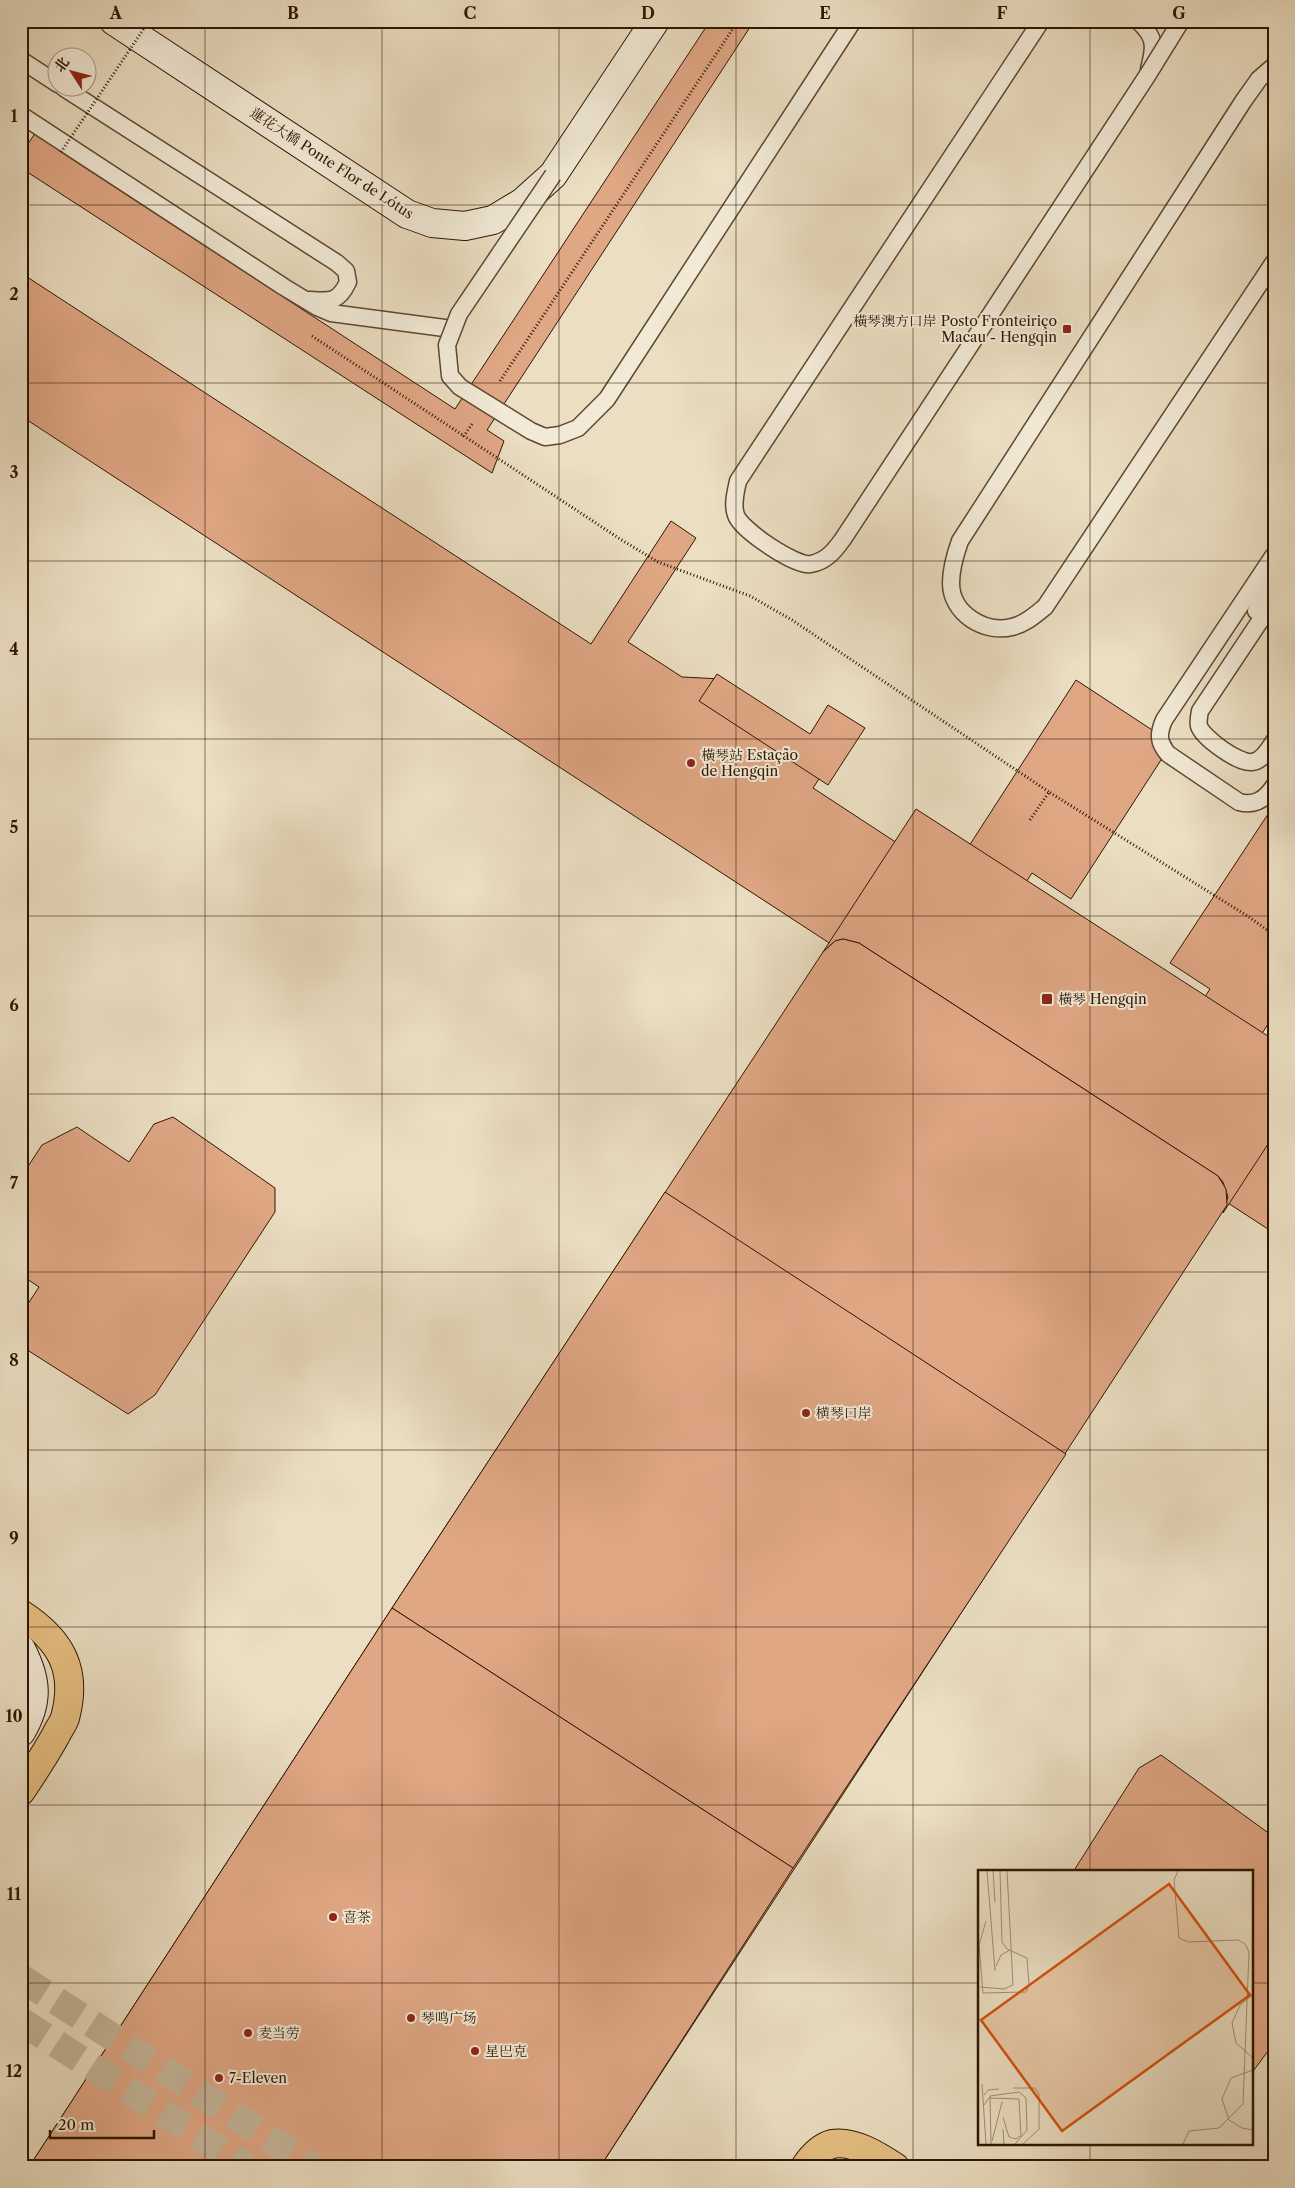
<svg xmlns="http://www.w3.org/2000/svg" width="1295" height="2188" font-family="'Libre Caslon Text','Noto Serif SC',serif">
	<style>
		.building { fill: #e0a785; stroke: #2e1600 }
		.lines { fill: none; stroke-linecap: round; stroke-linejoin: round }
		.primary-tunnel { stroke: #c5b69b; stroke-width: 28; stroke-dasharray: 28 14; stroke-linecap: butt }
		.service-casing { stroke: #5d4830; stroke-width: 19 }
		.secondary-casing { stroke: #2e1600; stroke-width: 30 }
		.primary-casing { stroke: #2e1600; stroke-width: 30 }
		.path { stroke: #2e1600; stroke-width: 3; stroke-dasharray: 1 2.5; stroke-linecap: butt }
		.service { stroke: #f2ead7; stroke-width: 16 }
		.secondary { stroke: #f2ead7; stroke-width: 28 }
		.primary { stroke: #e6bf81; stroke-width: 28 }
		.service-bridge-casing { stroke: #5d4830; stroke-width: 19; stroke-linecap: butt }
		.path-bridge { stroke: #2e1600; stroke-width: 3; stroke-dasharray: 1 2.5; stroke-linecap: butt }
		.service-bridge { stroke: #f2ead7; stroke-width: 16 }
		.grid { fill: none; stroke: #2e1600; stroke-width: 1; stroke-opacity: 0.55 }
		.poi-dot { fill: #8f2418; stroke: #f2ead7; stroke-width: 2 }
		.labels { text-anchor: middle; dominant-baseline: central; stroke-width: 4; stroke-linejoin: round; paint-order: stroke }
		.street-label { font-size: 14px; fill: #2e1600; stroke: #f2ead7 }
		.poi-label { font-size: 14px; fill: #2e1600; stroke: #f2ead7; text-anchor: start }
		.inset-road { fill: none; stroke: #9f8e74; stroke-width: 1 }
		.view { fill: #d5520b; fill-opacity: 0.15; stroke: #d5520b; stroke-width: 2.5 }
		.inset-edge { fill: none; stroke: #2e1600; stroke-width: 2.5 }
		.neatline { fill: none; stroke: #2e1600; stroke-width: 2 }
		.grid-label { font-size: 16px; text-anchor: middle; font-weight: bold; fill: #2e1600 }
	</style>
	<rect width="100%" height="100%" fill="#ebdec2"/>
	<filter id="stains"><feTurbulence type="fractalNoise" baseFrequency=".004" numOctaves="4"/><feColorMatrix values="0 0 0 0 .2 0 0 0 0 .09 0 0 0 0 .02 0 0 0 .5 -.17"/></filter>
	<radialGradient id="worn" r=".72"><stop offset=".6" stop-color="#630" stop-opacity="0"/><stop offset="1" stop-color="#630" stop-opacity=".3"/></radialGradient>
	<g class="building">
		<path d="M 710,21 L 754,21 L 487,430 L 504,441 L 492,473 L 21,168 L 21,154 L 36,132 L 61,152 L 455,409 Z"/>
		<path d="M 21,273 L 591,644 L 671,521 L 696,538 L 628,642 L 682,677 L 722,679 L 810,737 L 815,730 L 840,747 L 813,788 L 949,877 L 1076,680 L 1172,743 L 1071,899 L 1032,873 L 1005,914 L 1183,1030 L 1210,989 L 1170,963 L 1272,808 L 1274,809 L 1274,1015 L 1240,1067 L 1274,1088 L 1274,1233 L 21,416 Z"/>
		<path d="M 717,674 L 810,734 L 828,705 L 865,728 L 828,785 L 699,701 Z"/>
		<path d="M 916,809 L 1274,1040 L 1274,1135 L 1223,1213 L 1228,1197 L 1223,1182 L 1218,1176 L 859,943 L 843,939 L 835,941 L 823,952 Z"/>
		<path d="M 843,939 L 859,943 L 1218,1176 L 1226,1189 L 1227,1205 L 600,2167 L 29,2167 L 392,1608 L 823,952 L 835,941 Z"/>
		<path d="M 173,1117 L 275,1188 L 275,1212 L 155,1395 L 128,1414 L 21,1346 L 22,1313 L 39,1287 L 21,1275 L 21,1177 L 42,1145 L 77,1127 L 129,1162 L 154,1124 Z"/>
		<path d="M 665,1192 L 1066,1454 L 793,1868 L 392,1608 Z"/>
		<path d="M 392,1608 L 793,1868 L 600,2167 L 29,2167 Z"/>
		<path d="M 1161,1755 L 1274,1837 L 1274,2043 L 1251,2074 L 1251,1872 L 1073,1872 L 1139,1768 Z"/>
	</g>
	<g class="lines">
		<g class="primary-tunnel">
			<path d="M 21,1978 L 314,2167"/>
			<path d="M 21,2021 L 247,2167"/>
		</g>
		<g class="service-casing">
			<g id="service">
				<path d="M 1138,21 C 1156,37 1155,47 1149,69"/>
				<path d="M 21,60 L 58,84"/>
				<path d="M 1274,66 L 1259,79 L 1244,100 L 960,541 C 955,555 951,568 951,583 C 951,613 984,634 1012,627 C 1025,624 1035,615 1045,607 L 1274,262"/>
				<path d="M 64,88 L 337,263 L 346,271 L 348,282 C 338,303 330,301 310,300"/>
				<path d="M 21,115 L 284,287 L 317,307 L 331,313 L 452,329"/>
				<path d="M 1274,555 L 1164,720 C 1158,734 1158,742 1168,754 L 1239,802 C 1254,806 1265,800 1274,786"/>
				<path d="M 1274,600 L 1200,711 C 1199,716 1198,722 1199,726 C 1203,738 1239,764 1252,762 C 1262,761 1269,749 1274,741"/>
				<path d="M 1256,611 L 1274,577"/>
			</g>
		</g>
		<g class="secondary-casing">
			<g id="secondary">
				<path d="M 114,21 L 407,214 L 432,223 L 465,226 L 493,220 L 523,202 L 553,175 L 655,21"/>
				<path d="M 21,1649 C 37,1680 39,1702 21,1732"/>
			</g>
		</g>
		<g class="primary-casing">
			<g id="primary">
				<path d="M 21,1614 C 61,1640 78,1670 65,1718 C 63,1724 58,1730 56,1735 C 45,1755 33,1773 21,1791"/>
				<path d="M 805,2167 C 811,2158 821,2147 832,2144 C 853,2140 878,2156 895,2167"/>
			</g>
		</g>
		<g class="path">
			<path d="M 312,336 L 464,436"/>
			<path d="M 500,381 L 738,21"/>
			<path d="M 472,424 L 464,436 L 620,539 L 658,562 L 750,596 L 792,620 L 1049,792"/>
			<path d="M 1030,820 L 1049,792 L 1249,917 L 1274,935"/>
		</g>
		<use href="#service" class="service"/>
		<use href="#secondary" class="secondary"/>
		<use href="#primary" class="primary"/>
		<g class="service-bridge-casing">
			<g id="service-bridge">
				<path d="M 1041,21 L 738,481 C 736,491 732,504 736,515 C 741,530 796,567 811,564 C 827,561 835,550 843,539 L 1147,76 L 1181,21"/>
				<path d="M 553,175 L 459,314 L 447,345 L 450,376 L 460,387 L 531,431 L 545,437 L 560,435 L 578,428 L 607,399 L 853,21"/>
			</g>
		</g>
		<path class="path-bridge" d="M 61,152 L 149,21"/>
		<use href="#service-bridge" class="service-bridge"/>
	</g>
	<path class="grid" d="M 205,21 L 205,2167M 382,21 L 382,2167M 559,21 L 559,2167M 736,21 L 736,2167M 913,21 L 913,2167M 1090,21 L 1090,1872M 21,205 L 1274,205M 21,383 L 1274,383M 21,561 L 1274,561M 21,739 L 1274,739M 21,916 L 1274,916M 21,1094 L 1274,1094M 21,1272 L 1274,1272M 21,1450 L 1274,1450M 21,1627 L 1274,1627M 21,1805 L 1274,1805M 21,1983 L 979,1983M 1251,1983 L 1274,1983M 1090,2144 L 1090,2167"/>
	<g class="poi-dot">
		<rect x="1062" y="324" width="10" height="10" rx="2.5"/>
		<circle cx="691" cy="763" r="5"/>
		<rect x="1041" y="993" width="12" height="12" rx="2.5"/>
		<circle cx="806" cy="1413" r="5"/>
		<circle cx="333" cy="1917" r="5"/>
		<circle cx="411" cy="2018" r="5"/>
		<circle cx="248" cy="2033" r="5"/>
		<circle cx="475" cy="2051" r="5"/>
		<circle cx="219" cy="2078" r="5"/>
	</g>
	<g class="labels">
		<g class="street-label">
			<text transform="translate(332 163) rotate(33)">蓮花大橋 Ponte Flor de Lótus</text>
		</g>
		<g class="poi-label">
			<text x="1057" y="321" text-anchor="end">橫琴澳方口岸 Posto Fronteiriço<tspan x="1057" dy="16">Macau - Hengqin</tspan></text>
			<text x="701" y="755">橫琴站 Estação<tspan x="701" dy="16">de Hengqin</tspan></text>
			<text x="1058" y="999">橫琴 Hengqin</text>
			<text x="816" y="1413">横琴口岸</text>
			<text x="343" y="1917">喜茶</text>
			<text x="421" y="2018">琴鸣广场</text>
			<text x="258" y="2033">麦当劳</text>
			<text x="485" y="2051">星巴克</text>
			<text x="229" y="2078">7-Eleven</text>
		</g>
	</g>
	<g transform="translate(978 1870)">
		<rect width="275" height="275" fill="#ebdec2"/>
		<path class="inset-road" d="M 9,1 L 17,101M 15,1 L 17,32M 200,1 L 196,10 L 201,68 L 210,72 L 260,70 L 267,74 L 271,82 L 265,234 L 241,258 L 211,261 L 205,274M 8,51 L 1,75 L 5,123 L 48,122 L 51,115 L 49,88 L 29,79 L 24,72 L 22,1M 18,96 L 23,85 L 32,80M 0,117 L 0,135M 2,117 L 26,119 L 35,115 L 29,1M 275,125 L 262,135 L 254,153 L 258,173 L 275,188M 275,200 L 253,208 L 244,229 L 251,250 L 264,258 L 275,260M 4,214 L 8,274M 35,218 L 57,218 L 61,224 L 61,259 L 45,274M 6,225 L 10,220 L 21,219M 6,235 L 11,228 L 41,229 L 43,267M 25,247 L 31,267 L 38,269 L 42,266M 25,259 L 26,274M 14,271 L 24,232M 13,274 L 12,226 L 41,222 L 48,228 L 49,260 L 37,274"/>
		<path class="view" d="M 191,14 L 272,125 L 84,261 L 3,150 Z"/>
		<rect width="275" height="275" class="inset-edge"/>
	</g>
	<rect width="1295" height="2188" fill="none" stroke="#ebdec2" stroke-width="55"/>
	<g transform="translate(72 72) rotate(306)"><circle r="24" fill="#f2ead7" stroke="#a49581"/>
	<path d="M0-4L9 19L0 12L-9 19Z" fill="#8f2418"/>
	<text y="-8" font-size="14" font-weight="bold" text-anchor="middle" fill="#2e1600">北</text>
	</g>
	<path d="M50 2130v8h104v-8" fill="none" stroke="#2e1600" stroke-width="2.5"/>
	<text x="58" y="2130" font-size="15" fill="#2e1600" stroke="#f2ead7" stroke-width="4" paint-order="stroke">20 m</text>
	<rect x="28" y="28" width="1240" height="2132" class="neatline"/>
	<g class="grid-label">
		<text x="116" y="19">A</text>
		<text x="293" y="19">B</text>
		<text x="470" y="19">C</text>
		<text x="648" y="19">D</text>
		<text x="825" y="19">E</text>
		<text x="1002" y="19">F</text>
		<text x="1179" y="19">G</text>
		<text x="14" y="122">1</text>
		<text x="14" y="300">2</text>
		<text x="14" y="478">3</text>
		<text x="14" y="655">4</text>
		<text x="14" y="833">5</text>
		<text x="14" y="1011">6</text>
		<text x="14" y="1189">7</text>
		<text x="14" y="1366">8</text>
		<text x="14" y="1544">9</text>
		<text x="14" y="1722">10</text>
		<text x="14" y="1900">11</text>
		<text x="14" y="2077">12</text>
	</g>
	<rect width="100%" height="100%" filter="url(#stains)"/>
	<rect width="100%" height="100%" fill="url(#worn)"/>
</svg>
